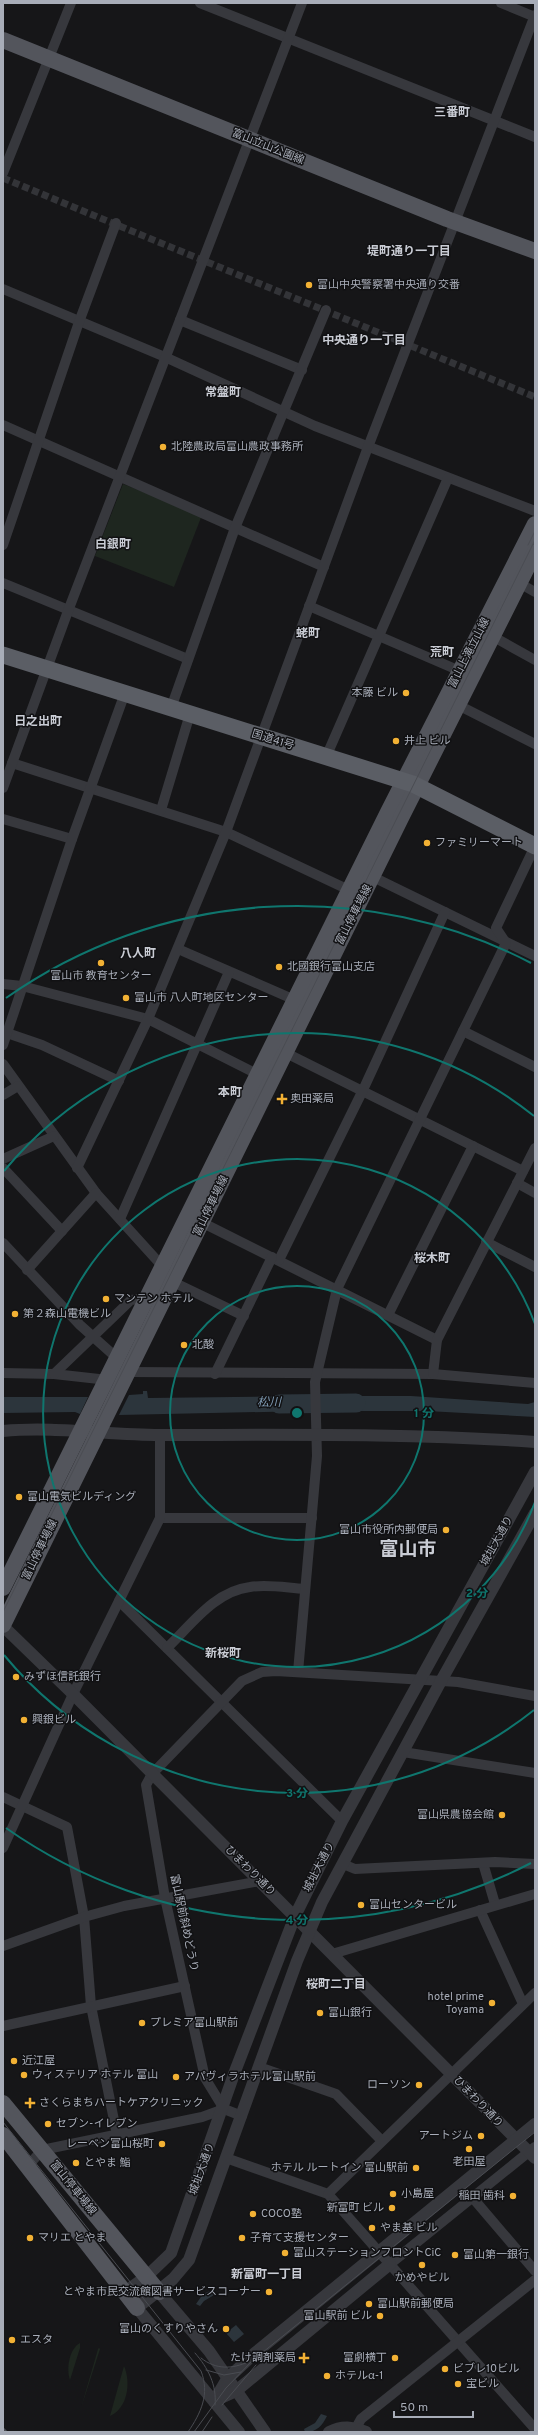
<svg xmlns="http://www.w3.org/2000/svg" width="538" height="2435" font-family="Overpass,'Noto Sans JP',sans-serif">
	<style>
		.green { fill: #1e261f }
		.water { fill: #2c353c }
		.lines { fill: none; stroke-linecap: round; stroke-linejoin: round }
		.river { stroke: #2c353c; stroke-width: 19 }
		.pedestrian-tunnel { stroke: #333438; stroke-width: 7; stroke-dasharray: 7 3.5; stroke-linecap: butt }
		.minor { stroke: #37383d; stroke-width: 10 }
		.tertiary { stroke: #37383d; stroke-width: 12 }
		.primary { stroke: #53555c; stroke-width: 16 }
		.trunk { stroke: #5b5e65; stroke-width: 17 }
		.tram { stroke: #4a4c52; stroke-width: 1 }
		.rail { stroke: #4a4c52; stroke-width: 3; stroke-dasharray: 5 4; stroke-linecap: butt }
		.ring { fill: none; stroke: #0f766e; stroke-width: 2 }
		.poi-dot { fill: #f2b134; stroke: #111113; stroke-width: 1.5 }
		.labels { text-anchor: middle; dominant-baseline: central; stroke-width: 3; stroke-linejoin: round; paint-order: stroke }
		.street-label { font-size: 11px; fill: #a8adb8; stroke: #111113 }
		.poi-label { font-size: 11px; fill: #a8adb8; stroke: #111113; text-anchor: start }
		.neighbourhood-label { font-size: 12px; font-weight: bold; fill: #c9ccd4; stroke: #111113 }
		.water-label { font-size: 12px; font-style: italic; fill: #7f9bb3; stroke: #111113 }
		.town-label { font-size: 19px; font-weight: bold; fill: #c9ccd4; stroke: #111113 }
		.centre { fill: #0f766e; stroke: #111113; stroke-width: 2 }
		.ring-label { font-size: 12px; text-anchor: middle; font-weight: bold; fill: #0f766e; stroke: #111113; stroke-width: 3; stroke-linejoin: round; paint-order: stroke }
	</style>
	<rect width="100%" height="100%" fill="#161618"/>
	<g class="green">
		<path d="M 123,484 L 202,515 L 174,587 L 95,556 Z"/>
		<path d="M 80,2343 L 80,2348 L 70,2380 C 66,2369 69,2349 80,2343 Z"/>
		<path d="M 99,2348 L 100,2349 L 81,2408 L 98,2349 Z"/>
		<path d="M 124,2366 C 131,2382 128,2408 110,2416 Z"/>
	</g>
	<g class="water">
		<path d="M 143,1391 L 147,1391 L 148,1398 L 306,1396 L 304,1404 L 307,1411 L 119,1415 L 129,1395 L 143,1394 Z"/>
		<path d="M 328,1396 L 411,1396 L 528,1404 L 535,1402 L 535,1417 L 427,1411 L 329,1411 Z"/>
		<path d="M 3,1397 L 88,1397 L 80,1414 L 75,1412 L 3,1413 Z"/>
		<path d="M 212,2290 L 214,2295 L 204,2301 L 200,2306 L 196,2304 L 203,2294 Z"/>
		<path d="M 236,2325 L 244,2334 L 234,2342 L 226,2333 Z"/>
		<path d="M 321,2414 L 327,2416 C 322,2426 317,2432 305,2432 L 304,2429 L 315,2423 Z"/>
	</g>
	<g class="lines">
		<path class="river" d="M 279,1404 L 356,1403"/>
		<path class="pedestrian-tunnel" d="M 3,178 L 535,397"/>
		<g class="minor">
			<path d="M 200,3 L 535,137"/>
			<path d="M 501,3 L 535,17"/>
			<path d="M 3,173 L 71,3"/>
			<path d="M 3,289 L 165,357 L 315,426 L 535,511"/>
			<path d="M 180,320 L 302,370"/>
			<path d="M 3,425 L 324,567"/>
			<path d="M 3,545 L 79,322 L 116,223"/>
			<path d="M 3,583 L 188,659"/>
			<path d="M 519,583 L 535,592"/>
			<path d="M 309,606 L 460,671"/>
			<path d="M 492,636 L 535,660"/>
			<path d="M 458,705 L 535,744"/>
			<path d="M 171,708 L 235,528 L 326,310"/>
			<path d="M 326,757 L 448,478"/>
			<path d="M 12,763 L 226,832 L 349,890"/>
			<path d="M 3,788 L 68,611 L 302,3"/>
			<path d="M 161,810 L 190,714"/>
			<path d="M 3,819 L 72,839"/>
			<path d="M 373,877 L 535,956"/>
			<path d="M 178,949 L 295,1000"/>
			<path d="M 3,984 L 22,986 L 148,1019 L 259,1075"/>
			<path d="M 463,1031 L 535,1067"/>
			<path d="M 7,1033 L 42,1045 L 119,1081"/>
			<path d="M 3,1045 L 72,839 L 125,693"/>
			<path d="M 286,1053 L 523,1171"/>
			<path d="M 3,1064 L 96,1193 L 163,1267"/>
			<path d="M 3,1095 L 18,1086"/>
			<path d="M 3,1159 L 54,1136"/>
			<path d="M 3,1168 L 62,1231"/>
			<path d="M 77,1168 L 148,1019 L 226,832 L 368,447 L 535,15"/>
			<path d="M 517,1183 L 535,1193"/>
			<path d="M 120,1219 L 229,972"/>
			<path d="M 203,1223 L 437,1340"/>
			<path d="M 486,1242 L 535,1267"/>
			<path d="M 3,1243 L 80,1325 L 118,1359"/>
			<path d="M 279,1260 L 363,1090 L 445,912"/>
			<path d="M 27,1270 L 96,1193"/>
			<path d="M 173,1282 L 244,1316"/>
			<path d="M 388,1315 L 473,1146"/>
			<path d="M 128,1372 L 433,1374 L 535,1383"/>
			<path d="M 3,1373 L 54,1374 L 108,1380"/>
			<path d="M 54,1374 L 131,1300 L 148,1298"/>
			<path d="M 215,1374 L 272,1257"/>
			<path d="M 433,1374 L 437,1340 L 535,1148"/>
			<path d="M 160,1518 L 312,1518"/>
			<path d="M 119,1601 L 342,1821"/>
			<path d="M 167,1648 C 191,1625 215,1591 250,1587 C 268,1584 287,1588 305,1589"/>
			<path d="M 298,1672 L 317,1456 L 315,1382 L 337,1289 L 506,943 L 496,928 L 535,846"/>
			<path d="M 403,1752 L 535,1773"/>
			<path d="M 3,1797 L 67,1827 L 84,1917 L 91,2006 L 117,2135"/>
			<path d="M 3,1848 L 73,1694 L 160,1518 L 160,1435"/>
			<path d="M 483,1863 L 495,1904"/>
			<path d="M 343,1864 L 355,1869 L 495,1862 L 535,1864"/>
			<path d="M 480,1910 L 523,2004"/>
			<path d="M 3,1946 L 84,1917 L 124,1906 L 260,1881"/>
			<path d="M 332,1954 L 535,1894"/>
			<path d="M 3,2026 L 185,1986"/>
			<path d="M 259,2067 L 336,2094 L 382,2141"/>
			<path d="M 242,2116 L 224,2109 L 205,2078 L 165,1898 L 146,1785 L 152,1774 L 242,1681 L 262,1672 L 276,1671 L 458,1682 L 535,1696"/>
			<path d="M 226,2158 L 328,2194 L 535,2429"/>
			<path d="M 28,2166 L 42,2150 L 202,2117 L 224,2109"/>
			<path d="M 328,2194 L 535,1993"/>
			<path d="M 472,2197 L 535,2271"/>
			<path d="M 390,2264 L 535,2147"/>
			<path d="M 356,2428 L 361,2419 L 535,2280"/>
		</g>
		<g class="tertiary">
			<path d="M 3,1431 C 55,1426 108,1435 160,1435 C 285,1435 410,1433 535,1442"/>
			<path d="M 3,1626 L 73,1694 L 535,2158"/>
			<path d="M 125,2292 L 146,2277 L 171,2253 L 234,2074 L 295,1916 L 342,1821 L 535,1472"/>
			<path d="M 159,2292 L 209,2351 L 265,2432"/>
			<path d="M 214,2401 L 227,2379 L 255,2353 L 535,2124"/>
			<path d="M 214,2401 L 236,2391 L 390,2264"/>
			<path d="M 239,2432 L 137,2308 L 173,2279 L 189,2260 L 297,1961 L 322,1902 L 441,1681 L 535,1513"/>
			<path d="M 329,2432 C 343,2425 352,2427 366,2432"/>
		</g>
		<g class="primary">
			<path d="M 3,40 L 447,219 L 535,251"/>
			<path d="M 3,1588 L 388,812 L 535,524"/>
			<path d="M 3,1625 L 401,818 L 535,552"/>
			<path d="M 3,2103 L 159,2292"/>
			<path d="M 3,2135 L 137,2308"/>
		</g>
		<path class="trunk" d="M 3,655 L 413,784 L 535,846"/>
		<g class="tram">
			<path d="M 528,545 L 535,531"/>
			<path d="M 3,1612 L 535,540"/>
			<path d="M 3,2122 L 201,2371 C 210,2394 201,2413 188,2432"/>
			<path d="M 195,2353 C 208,2368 217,2385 215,2405"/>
			<path d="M 201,2358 C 216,2370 232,2369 248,2362"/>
			<path d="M 206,2370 L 224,2375 L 241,2372"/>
			<path d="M 222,2405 L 256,2365"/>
			<path d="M 194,2432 L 226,2388 L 252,2361 L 535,2132"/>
			<path d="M 202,2432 L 212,2417"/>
		</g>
		<path class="rail" d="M 3,2429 L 6,2432"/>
	</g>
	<g class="ring">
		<circle cx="297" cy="1413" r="127"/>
		<path d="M535 1502A254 254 0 1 1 535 1324"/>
		<path d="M534 1710A380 380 0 0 1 4 1655M4 1171A380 380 0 0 1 534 1116"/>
		<path d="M531 1863A507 507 0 0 1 6 1828M6 998A507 507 0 0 1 531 963"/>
	</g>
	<g class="poi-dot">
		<circle cx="309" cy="285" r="4"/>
		<circle cx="163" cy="447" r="4"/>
		<circle cx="406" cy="693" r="4"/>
		<circle cx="396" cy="741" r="4"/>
		<circle cx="427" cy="843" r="4"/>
		<circle cx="101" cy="963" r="4"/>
		<circle cx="279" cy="967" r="4"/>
		<circle cx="126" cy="998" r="4"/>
		<path d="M280 1093h4v4h4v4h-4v4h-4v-4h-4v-4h4z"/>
		<circle cx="106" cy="1299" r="4"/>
		<circle cx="15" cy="1314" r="4"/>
		<circle cx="184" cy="1345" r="4"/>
		<circle cx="19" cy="1497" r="4"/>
		<circle cx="446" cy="1530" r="4"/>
		<circle cx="16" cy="1677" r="4"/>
		<circle cx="24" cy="1720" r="4"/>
		<circle cx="502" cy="1815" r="4"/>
		<circle cx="361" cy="1905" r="4"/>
		<circle cx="492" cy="2003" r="4"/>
		<circle cx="320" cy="2013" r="4"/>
		<circle cx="142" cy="2023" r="4"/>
		<circle cx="14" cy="2061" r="4"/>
		<circle cx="24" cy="2075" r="4"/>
		<circle cx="176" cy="2077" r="4"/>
		<circle cx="419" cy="2085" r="4"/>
		<path d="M28 2097h4v4h4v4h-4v4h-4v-4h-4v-4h4z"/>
		<circle cx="48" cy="2124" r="4"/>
		<circle cx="481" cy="2136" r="4"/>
		<circle cx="162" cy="2144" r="4"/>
		<circle cx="469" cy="2149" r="4"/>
		<circle cx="76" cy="2163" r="4"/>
		<circle cx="416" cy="2168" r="4"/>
		<circle cx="393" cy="2194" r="4"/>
		<circle cx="513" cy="2196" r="4"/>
		<circle cx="392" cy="2208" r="4"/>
		<circle cx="253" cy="2214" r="4"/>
		<circle cx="372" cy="2228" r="4"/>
		<circle cx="30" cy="2238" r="4"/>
		<circle cx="242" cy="2238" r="4"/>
		<circle cx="285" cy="2253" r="4"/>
		<circle cx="455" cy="2255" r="4"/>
		<circle cx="422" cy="2265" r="4"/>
		<circle cx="269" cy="2292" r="4"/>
		<circle cx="369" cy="2304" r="4"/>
		<circle cx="380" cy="2316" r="4"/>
		<circle cx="226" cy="2329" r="4"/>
		<circle cx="12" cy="2340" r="4"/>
		<path d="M302 2352h4v4h4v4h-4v4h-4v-4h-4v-4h4z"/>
		<circle cx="395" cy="2358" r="4"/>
		<circle cx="445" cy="2369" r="4"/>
		<circle cx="327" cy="2376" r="4"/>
		<circle cx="458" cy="2384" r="4"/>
	</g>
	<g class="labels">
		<g class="street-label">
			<text transform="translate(268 147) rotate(22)">富山立山公園線</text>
			<text transform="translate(469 653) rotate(-63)">富山上滝立山線</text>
			<text transform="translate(273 740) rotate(17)">国道41号</text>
			<text transform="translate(354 915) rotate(-63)">富山停車場線</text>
			<text transform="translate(211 1206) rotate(-64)">富山停車場線</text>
			<text transform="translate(497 1541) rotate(-61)">城址大通り</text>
			<text transform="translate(40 1550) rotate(-64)">富山停車場線</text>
			<text transform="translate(319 1867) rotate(-63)">城址大通り</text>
			<text transform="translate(250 1871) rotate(45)">ひまわり通り</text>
			<text transform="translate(184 1923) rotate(78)">富山駅前斜めどうり</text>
			<text transform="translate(478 2102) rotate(46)">ひまわり通り</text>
			<text transform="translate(202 2169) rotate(-70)">城址大通り</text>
			<text transform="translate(73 2188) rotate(51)">富山停車場線</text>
		</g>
		<g class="poi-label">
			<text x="317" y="285">富山中央警察署中央通り交番</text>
			<text x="171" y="447">北陸農政局富山農政事務所</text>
			<text x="398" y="693" text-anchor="end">本藤 ビル</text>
			<text x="404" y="741">井上 ビル</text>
			<text x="435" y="843">ファミリーマート</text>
			<text x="287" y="967">北國銀行富山支店</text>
			<text x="101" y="976" text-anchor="middle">富山市 教育センター</text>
			<text x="134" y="998">富山市 八人町地区センター</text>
			<text x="290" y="1099">奥田薬局</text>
			<text x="114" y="1299">マンテン ホテル</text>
			<text x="23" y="1314">第２森山電機ビル</text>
			<text x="192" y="1345">北酸</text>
			<text x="27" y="1497">富山電気ビルディング</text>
			<text x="438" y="1530" text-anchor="end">富山市役所内郵便局</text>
			<text x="24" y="1677">みずほ信託銀行</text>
			<text x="32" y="1720">興銀ビル</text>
			<text x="494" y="1815" text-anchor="end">富山県農協会館</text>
			<text x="369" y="1905">富山センタービル</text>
			<text x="484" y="1997" text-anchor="end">hotel prime<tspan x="484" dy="13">Toyama</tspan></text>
			<text x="328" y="2013">富山銀行</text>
			<text x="150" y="2023">プレミア富山駅前</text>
			<text x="22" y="2061">近江屋</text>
			<text x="32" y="2075">ウィステリア ホテル 富山</text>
			<text x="184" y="2077">アパヴィラホテル富山駅前</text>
			<text x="411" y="2085" text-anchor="end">ローソン</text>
			<text x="39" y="2103">さくらまちハートケアクリニック</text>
			<text x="56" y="2124">セブン-イレブン</text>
			<text x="473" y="2136" text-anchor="end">アートジム</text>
			<text x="154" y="2144" text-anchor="end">レーベン富山桜町</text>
			<text x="469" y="2162" text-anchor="middle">老田屋</text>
			<text x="84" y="2163">とやま 鮨</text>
			<text x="408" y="2168" text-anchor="end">ホテル ルートイン 富山駅前</text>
			<text x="401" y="2194">小島屋</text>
			<text x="505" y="2196" text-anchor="end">稲田 歯科</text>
			<text x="384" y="2208" text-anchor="end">新富町 ビル</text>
			<text x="261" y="2214">COCO塾</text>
			<text x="380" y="2228">やま基 ビル</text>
			<text x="38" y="2238">マリエ とやま</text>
			<text x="250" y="2238">子育て支援センター</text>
			<text x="293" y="2253">富山ステーションフロントCiC</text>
			<text x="463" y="2255">富山第一銀行</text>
			<text x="422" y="2278" text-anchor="middle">かめやビル</text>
			<text x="261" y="2292" text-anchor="end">とやま市民交流館図書サービスコーナー</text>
			<text x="377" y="2304">富山駅前郵便局</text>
			<text x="372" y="2316" text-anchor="end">富山駅前 ビル</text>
			<text x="218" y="2329" text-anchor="end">富山のくすりやさん</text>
			<text x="20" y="2340">エスタ</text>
			<text x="296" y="2358" text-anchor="end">たけ調剤薬局</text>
			<text x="387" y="2358" text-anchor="end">富劇横丁</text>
			<text x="453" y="2369">ビブレ10ビル</text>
			<text x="335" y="2376">ホテルα-1</text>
			<text x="466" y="2384">宝ビル</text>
		</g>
		<g class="neighbourhood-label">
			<text x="452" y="113">三番町</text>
			<text x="409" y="252">堤町通り一丁目</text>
			<text x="364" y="341">中央通り一丁目</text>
			<text x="223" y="393">常盤町</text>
			<text x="113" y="545">白銀町</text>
			<text x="308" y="634">蛯町</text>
			<text x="442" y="653">荒町</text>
			<text x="38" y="722">日之出町</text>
			<text x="138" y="954">八人町</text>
			<text x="230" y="1093">本町</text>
			<text x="432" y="1259">桜木町</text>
			<text x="223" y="1654">新桜町</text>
			<text x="336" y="1985">桜町二丁目</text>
			<text x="267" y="2275">新富町一丁目</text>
		</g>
		<g class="water-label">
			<text x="269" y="1403">松川</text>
		</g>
		<g class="town-label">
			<text x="408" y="1550">富山市</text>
		</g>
	</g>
	<circle cx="297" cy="1413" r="6" class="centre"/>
	<g class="ring-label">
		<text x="424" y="1417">1 分</text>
		<text x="477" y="1597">2 分</text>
		<text x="297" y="1797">3 分</text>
		<text x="297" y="1924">4 分</text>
	</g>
	<rect width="538" height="2435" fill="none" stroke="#a8adb8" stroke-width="8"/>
	<path d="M394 2411v6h79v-6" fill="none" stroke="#a8adb8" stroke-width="2"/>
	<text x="400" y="2411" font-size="12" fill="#a8adb8" stroke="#111113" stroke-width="3" paint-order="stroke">50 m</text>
</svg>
